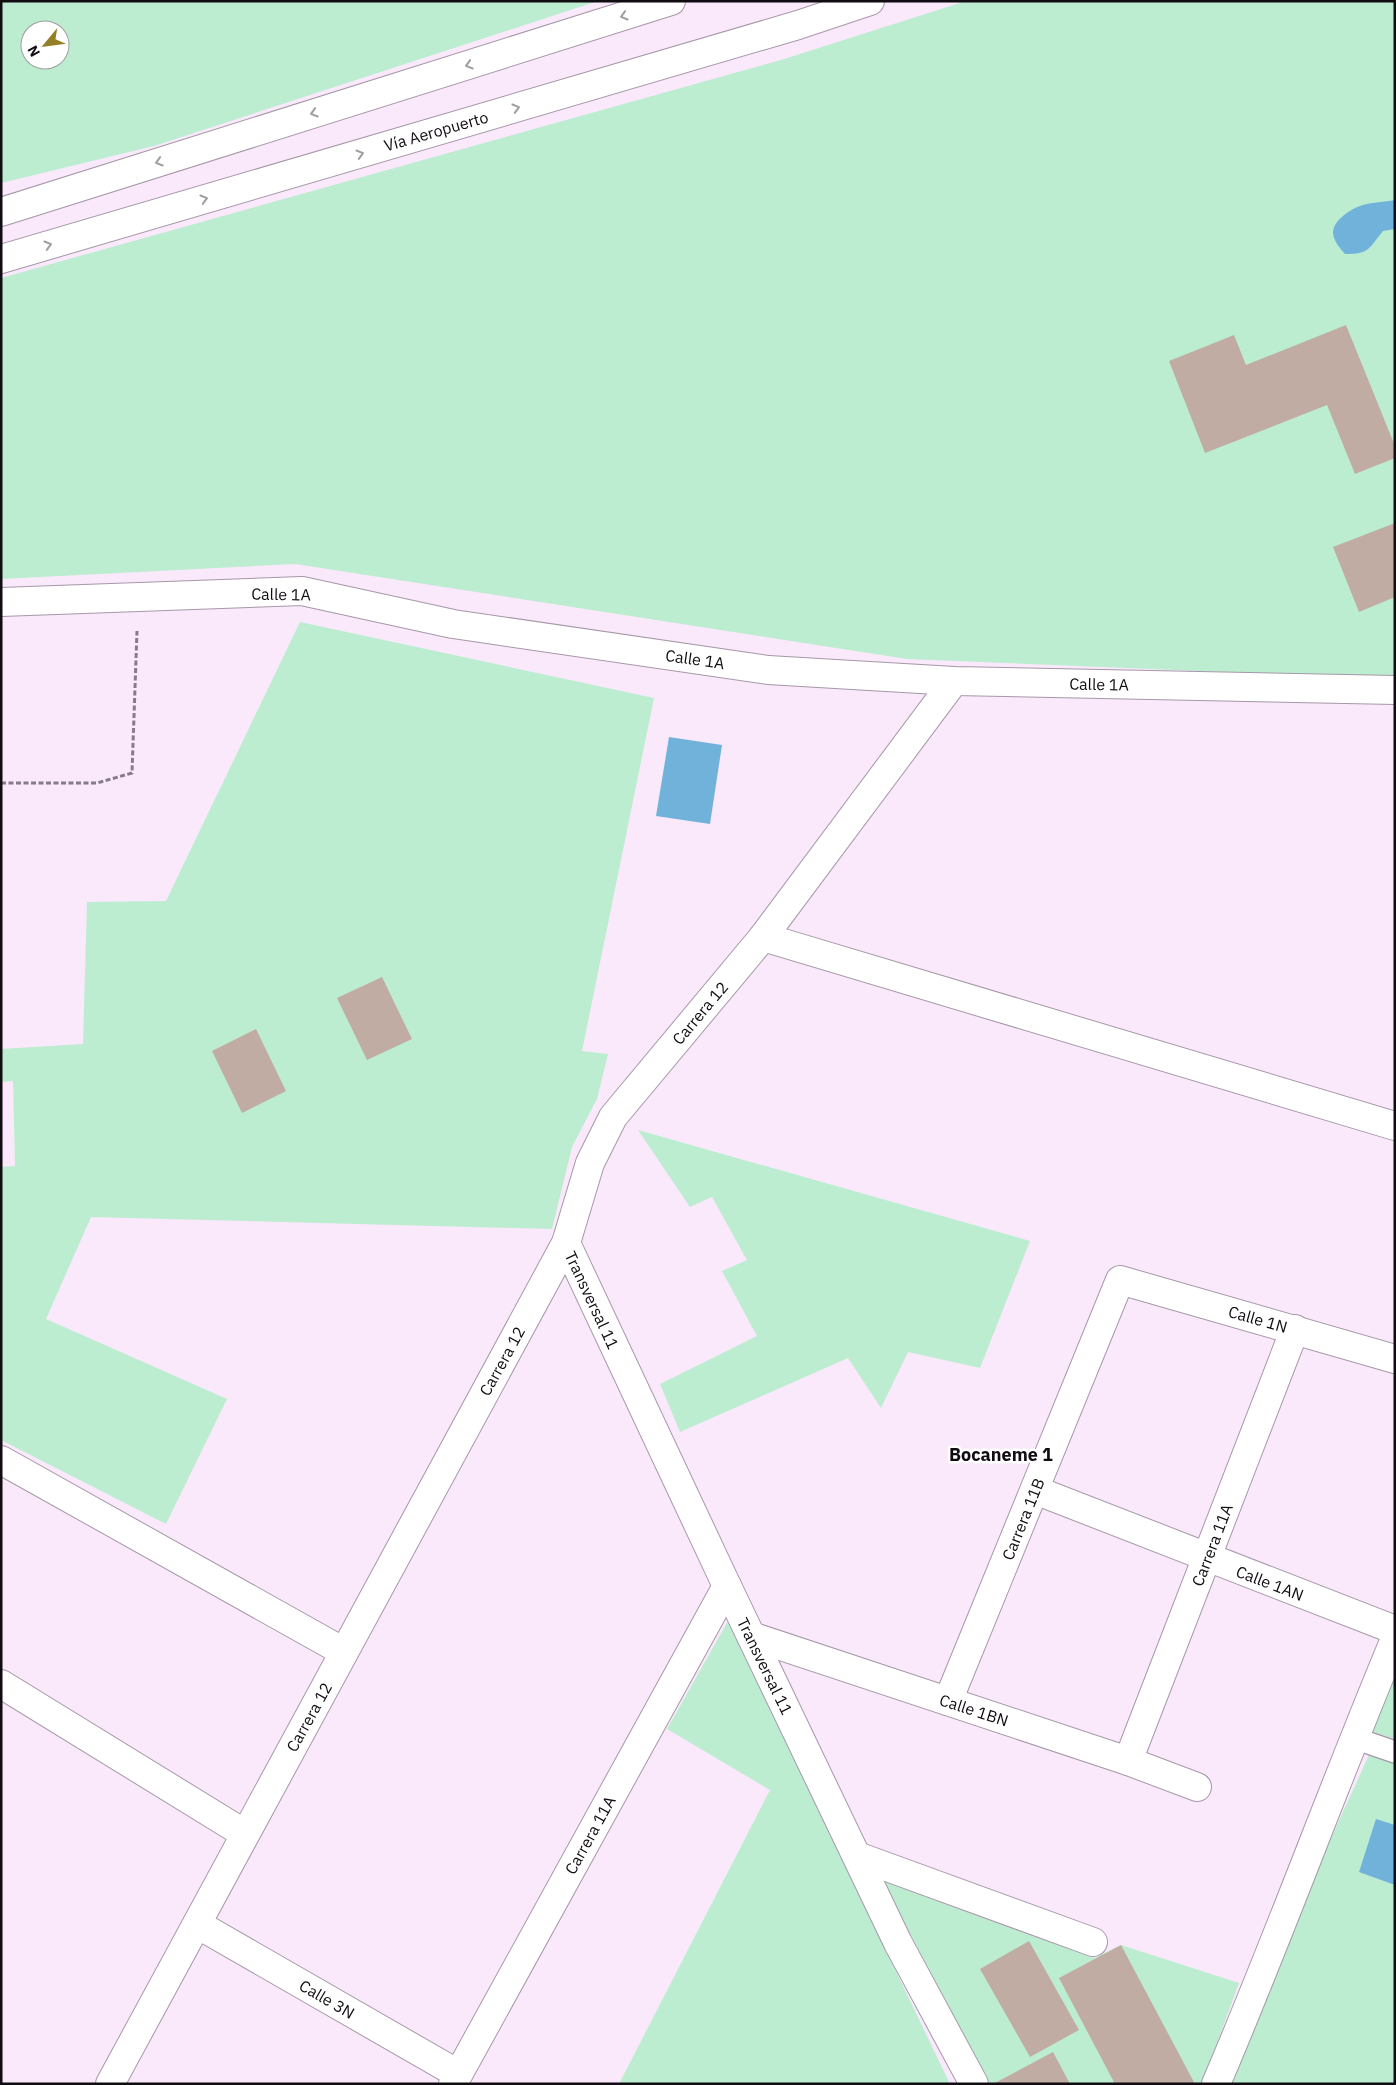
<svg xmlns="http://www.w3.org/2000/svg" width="1396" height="2085" font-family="'IBM Plex Sans',sans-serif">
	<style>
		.green { fill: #bcedd1; fill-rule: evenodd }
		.water { fill: #71b2db }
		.building { fill: #c1aca3 }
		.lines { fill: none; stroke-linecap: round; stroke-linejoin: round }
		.service-casing { stroke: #a698a8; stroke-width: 24 }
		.minor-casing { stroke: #a698a8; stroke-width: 30 }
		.path { stroke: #867b87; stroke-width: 3; stroke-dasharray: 5 2.5; stroke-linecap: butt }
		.service { stroke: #fff; stroke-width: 21 }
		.minor { stroke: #fff; stroke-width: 28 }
		.oneway { stroke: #a09ea0 }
		.labels { text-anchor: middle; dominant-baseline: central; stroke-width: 5; stroke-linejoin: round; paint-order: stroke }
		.street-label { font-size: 16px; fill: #110c12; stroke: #fff }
		.neighbourhood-label { font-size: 18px; font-weight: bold; fill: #110c12; stroke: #fff }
	</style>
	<rect width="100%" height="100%" fill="#f9e9fa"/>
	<g class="green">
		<path d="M 1,1 L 598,1 L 154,146 L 1,183 ZM 30,30 L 60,30 L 60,60 L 30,60 Z"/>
		<path d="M 966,1 L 1395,1 L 1395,679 L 907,659 L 295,564 L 1,579 L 1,278 L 781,60 Z"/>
		<path d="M 300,622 L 654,698 L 582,1051 L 608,1054 L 597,1099 L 572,1147 L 552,1229 L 91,1217 L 46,1319 L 227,1399 L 166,1524 L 1,1440 L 1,1167 L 15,1166 L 13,1081 L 1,1082 L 1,1049 L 83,1044 L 87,902 L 166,901 Z"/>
		<path d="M 638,1130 L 1030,1241 L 980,1368 L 908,1352 L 881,1408 L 848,1358 L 680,1432 L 660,1384 L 757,1336 L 722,1271 L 747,1260 L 712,1197 L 690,1207 Z"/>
		<path d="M 728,1621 L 950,2084 L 619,2084 L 770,1790 L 667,1729 Z"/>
		<path d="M 1395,1673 L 1395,1739 L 1370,1731 Z"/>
		<path d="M 1369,1755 L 1395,1764 L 1395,2084 L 1229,2084 L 1299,1908 Z"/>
		<path d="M 882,1881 L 1094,1958 L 1121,1945 L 1239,1983 L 1202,2084 L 990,2084 Z"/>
	</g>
	<g class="water">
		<path d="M 1395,200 L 1395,229 L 1383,231 C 1368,249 1370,254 1345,254 C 1340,248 1334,242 1333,233 C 1333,220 1352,208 1363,205 C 1373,202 1384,202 1395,200 Z"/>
		<path d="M 669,737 L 722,745 L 710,824 L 656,816 Z"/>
		<path d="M 1376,1819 L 1395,1825 L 1395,1885 L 1359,1872 Z"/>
	</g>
	<g class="building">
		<path d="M 1346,325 L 1395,446 L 1395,458 L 1355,474 L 1327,405 L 1205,453 L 1169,361 L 1234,335 L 1246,365 Z"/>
		<path d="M 1395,523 L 1395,597 L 1359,612 L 1333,547 Z"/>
		<path d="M 382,977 L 412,1039 L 367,1060 L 337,998 Z"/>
		<path d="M 256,1029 L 286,1091 L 242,1113 L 212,1051 Z"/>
		<path d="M 1029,1941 L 1079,2030 L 1030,2057 L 980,1969 Z"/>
		<path d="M 1121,1945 L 1195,2084 L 1115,2084 L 1059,1978 Z"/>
		<path d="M 1053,2052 L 1070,2084 L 993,2084 Z"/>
	</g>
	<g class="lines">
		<g class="service-casing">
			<path id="service" d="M 1354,1738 L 1395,1752"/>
		</g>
		<g class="minor-casing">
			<g id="minor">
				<path d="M 1,212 L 671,1"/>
				<path d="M 1,259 L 798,25 L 870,1"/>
				<path d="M 1,602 L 302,591 L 453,624 L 768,670 L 954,681 L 1395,690"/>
				<path d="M 763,937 L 1395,1126"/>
				<path d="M 566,1243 L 727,1586 L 898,1943 L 974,2084"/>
				<path d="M 1,1460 L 344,1652"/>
				<path d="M 1035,1490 L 1395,1630"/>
				<path d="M 751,1636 L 1128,1761 L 1197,1787"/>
				<path d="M 1,1684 L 245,1834"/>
				<path d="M 948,1701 L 1120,1280 L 1395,1359"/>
				<path d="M 1128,1761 L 1295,1329"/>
				<path d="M 857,1856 L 1093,1942"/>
				<path d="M 197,1924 L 458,2074"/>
				<path d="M 110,2084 L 566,1243 L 590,1163 L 613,1117 L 763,937 L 954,681"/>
				<path d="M 453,2084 L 727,1586"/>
				<path d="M 1216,2084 C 1279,1937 1333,1787 1395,1639"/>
			</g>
		</g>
		<path class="path" d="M 1,783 L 97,783 L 132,773 L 137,631"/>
		<use href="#service" class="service"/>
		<use href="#minor" class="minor"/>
	</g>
	<defs><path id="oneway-chevron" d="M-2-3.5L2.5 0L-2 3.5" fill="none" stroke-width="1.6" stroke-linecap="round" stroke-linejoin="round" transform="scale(1.25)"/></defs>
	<g class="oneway">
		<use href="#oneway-chevron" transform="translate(624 16) rotate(163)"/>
		<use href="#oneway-chevron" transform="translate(469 65) rotate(163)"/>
		<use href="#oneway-chevron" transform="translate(516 108) rotate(-16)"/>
		<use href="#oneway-chevron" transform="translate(314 113) rotate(163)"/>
		<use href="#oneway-chevron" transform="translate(360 154) rotate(-16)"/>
		<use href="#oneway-chevron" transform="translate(159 162) rotate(163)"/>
		<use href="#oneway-chevron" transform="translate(204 199) rotate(-16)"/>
		<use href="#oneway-chevron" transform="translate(48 245) rotate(-16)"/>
	</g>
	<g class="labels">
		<g class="street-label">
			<text transform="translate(436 131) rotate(-16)">Vía Aeropuerto</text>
			<text transform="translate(281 594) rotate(1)">Calle 1A</text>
			<text transform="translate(695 659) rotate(8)">Calle 1A</text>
			<text transform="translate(1099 684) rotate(1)">Calle 1A</text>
			<text transform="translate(700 1013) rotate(-50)">Carrera 12</text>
			<text transform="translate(592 1300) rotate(65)">Transversal 11</text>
			<text transform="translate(1258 1319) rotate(16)">Calle 1N</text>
			<text transform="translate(502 1361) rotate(-61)">Carrera 12</text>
			<text transform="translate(1023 1519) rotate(-68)">Carrera 11B</text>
			<text transform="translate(1212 1545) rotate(-69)">Carrera 11A</text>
			<text transform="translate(1270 1583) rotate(21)">Calle 1AN</text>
			<text transform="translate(765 1666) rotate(64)">Transversal 11</text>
			<text transform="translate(974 1710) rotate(18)">Calle 1BN</text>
			<text transform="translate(309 1717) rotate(-61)">Carrera 12</text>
			<text transform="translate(590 1835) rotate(-61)">Carrera 11A</text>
			<text transform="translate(327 1999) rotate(30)">Calle 3N</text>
		</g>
		<g class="neighbourhood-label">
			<text x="1001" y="1454">Bocaneme 1</text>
		</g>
	</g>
	<rect width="1396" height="2085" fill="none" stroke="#110c12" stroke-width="5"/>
	<g transform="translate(45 45) rotate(241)"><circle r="24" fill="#ffffff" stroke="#a09ea0"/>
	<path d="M0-4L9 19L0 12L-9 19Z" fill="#937f26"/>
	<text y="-8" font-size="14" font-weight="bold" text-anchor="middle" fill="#110c12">N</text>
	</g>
</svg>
